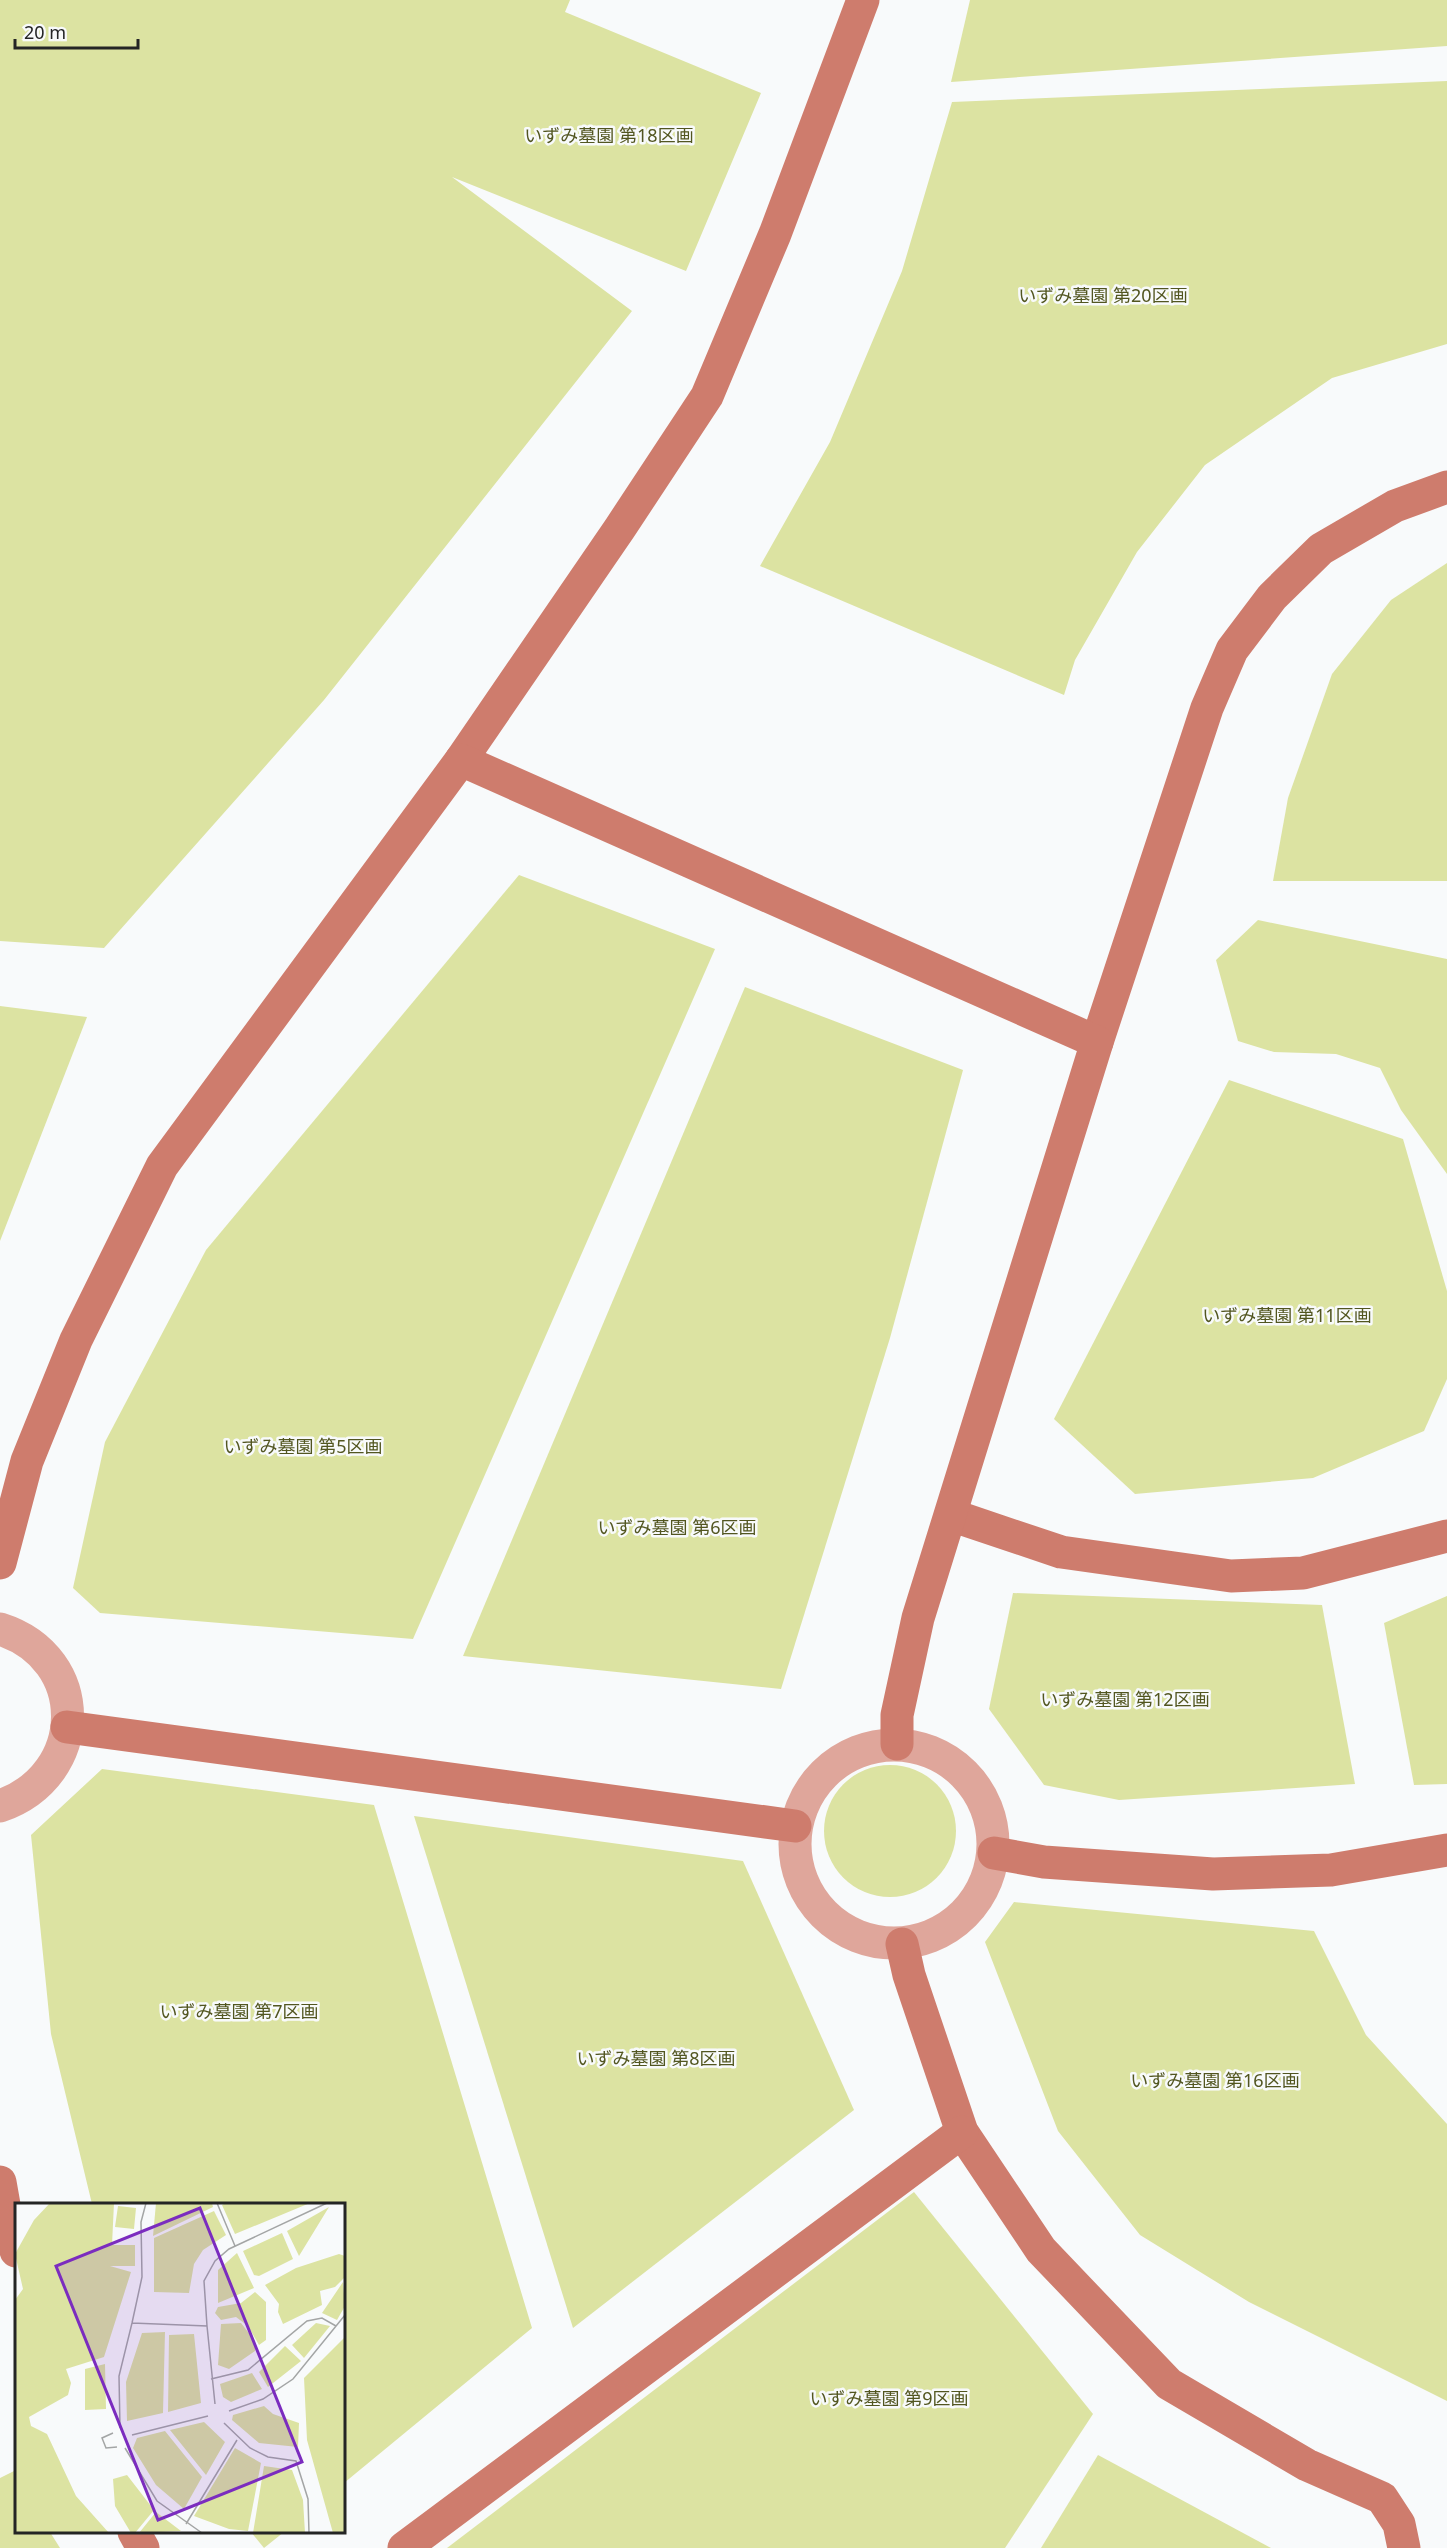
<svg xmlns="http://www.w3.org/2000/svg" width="1447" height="2548" font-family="'Noto Sans','Noto Sans JP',sans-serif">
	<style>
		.green { fill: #dce3a2 }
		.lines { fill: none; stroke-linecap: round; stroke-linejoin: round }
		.street { stroke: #dfa69b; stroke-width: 33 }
		.secondary { stroke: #ce7c6d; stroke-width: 33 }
		.labels { text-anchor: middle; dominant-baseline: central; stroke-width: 5; stroke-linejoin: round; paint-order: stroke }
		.park-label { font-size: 18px; fill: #525620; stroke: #f8fafb }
		.inset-road { fill: none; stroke: #a3a5a5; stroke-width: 1.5 }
		.view { fill: #7b2cbf; fill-opacity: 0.15; stroke: #7b2cbf; stroke-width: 3 }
		.inset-edge { fill: none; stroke: #242525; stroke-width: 3 }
	</style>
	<rect width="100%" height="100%" fill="#f8fafb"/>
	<g class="green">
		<path d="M 0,0 L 570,0 L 565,12 L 761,93 L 686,271 L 452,177 L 632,311 L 324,700 L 104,948 L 0,941 Z"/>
		<path d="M 970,0 L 1447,0 L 1447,46 L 951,82 Z"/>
		<path d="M 1447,81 L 1447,344 L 1332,378 L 1205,465 L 1137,552 L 1075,660 L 1064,695 L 760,566 L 830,442 L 902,271 L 952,102 Z"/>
		<path d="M 1447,563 L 1447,881 L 1273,881 L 1288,798 L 1332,674 L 1391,600 Z"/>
		<path d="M 519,875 L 715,949 L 413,1639 L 100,1613 L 73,1588 L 105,1442 L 206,1250 Z"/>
		<path d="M 1258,920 L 1447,959 L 1447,1174 L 1401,1110 L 1380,1068 L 1336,1054 L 1274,1052 L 1238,1041 L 1216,960 Z"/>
		<path d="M 745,987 L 963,1070 L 890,1338 L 781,1689 L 463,1656 Z"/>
		<path d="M 0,1006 L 87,1017 L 0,1241 Z"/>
		<path d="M 1229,1080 L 1403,1139 L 1447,1291 L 1447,1379 L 1424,1431 L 1313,1478 L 1135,1494 L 1054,1419 Z"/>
		<path d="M 1013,1593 L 1322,1605 L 1355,1784 L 1119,1800 L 1044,1785 L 989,1709 Z"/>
		<path d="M 1447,1596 L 1447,1784 L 1414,1785 L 1384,1623 Z"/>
		<circle cx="890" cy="1831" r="66"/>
		<path d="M 102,1769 L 374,1805 L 532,2328 L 344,2483 L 344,2204 L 92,2204 L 51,2034 L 31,1835 Z"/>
		<path d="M 414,1816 L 743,1861 L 854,2110 L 573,2328 Z"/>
		<path d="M 1014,1902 L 1314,1931 L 1366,2035 L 1447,2124 L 1447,2401 L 1249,2302 L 1140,2235 L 1058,2131 L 985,1942 Z"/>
		<path d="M 914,2192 L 1093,2414 L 1005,2548 L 447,2548 Z"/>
		<path d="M 1098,2455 L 1271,2548 L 1041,2548 Z"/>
		<path d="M 14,2471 L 16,2475 L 16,2532 L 50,2532 L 60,2548 L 0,2548 L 0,2478 Z"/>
		<path d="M 251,2532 L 284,2532 L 264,2548 Z"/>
	</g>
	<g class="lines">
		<g class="street">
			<path d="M 0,1629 C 91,1658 89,1775 0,1806"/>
			<circle cx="894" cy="1844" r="99"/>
		</g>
		<g class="secondary">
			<path d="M 461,760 L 620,528 L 707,396 L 775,234 L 863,0"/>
			<path d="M 1097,1042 L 1207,708 L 1232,650 L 1272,597 L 1321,549 L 1395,506 L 1447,487"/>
			<path d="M 951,1515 L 1061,1552 L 1231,1576 L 1303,1573 L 1447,1536"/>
			<path d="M 0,1563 L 27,1461 L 76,1340 L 162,1166 L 461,760 L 1097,1042 L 918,1618 L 897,1715 L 897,1744"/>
			<path d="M 67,1727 L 795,1826"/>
			<path d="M 994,1853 L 1044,1862 L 1213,1874 L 1331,1870 L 1447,1850"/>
			<path d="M 902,1944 L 909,1975 L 962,2132 L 1041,2250 L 1169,2384 L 1307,2465 L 1382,2498 L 1399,2524 L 1404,2548"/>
			<path d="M 0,2182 L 6,2216 L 16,2251"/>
			<path d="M 134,2532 L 143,2548"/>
			<path d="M 404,2548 L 962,2132"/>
		</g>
	</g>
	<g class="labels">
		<g class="park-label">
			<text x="609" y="135">いずみ墓園 第18区画</text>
			<text x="1103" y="295">いずみ墓園 第20区画</text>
			<text x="1287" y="1315">いずみ墓園 第11区画</text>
			<text x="303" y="1446">いずみ墓園 第5区画</text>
			<text x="677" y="1527">いずみ墓園 第6区画</text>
			<text x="1125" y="1699">いずみ墓園 第12区画</text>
			<text x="239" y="2011">いずみ墓園 第7区画</text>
			<text x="656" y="2058">いずみ墓園 第8区画</text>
			<text x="1215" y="2080">いずみ墓園 第16区画</text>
			<text x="889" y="2398">いずみ墓園 第9区画</text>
		</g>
	</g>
	<g transform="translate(15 2203)">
		<rect width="330" height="330" fill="#f8fafb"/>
		<path d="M 35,0 L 99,0 L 97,42 L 120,42 L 120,63 L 95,63 L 116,69 L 89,154 L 51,166 L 56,180 L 53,192 L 14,214 L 16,223 L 32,231 L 61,293 L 94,330 L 0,330 L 0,97 L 8,86 L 0,51 L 19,17 ZM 141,0 L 197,0 L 198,4 L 138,33 ZM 211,0 L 295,0 L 220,31 L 207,2 ZM 103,3 L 121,5 L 119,26 L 100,24 ZM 314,4 L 284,53 L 272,28 ZM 199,8 L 211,32 L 188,47 L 179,61 L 174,90 L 139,89 L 139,35 ZM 267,30 L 278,56 L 244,73 L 239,72 L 228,48 ZM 222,50 L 239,85 L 203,100 L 203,67 ZM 324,51 L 330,53 L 330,74 L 320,84 L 305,88 L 307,102 L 268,121 L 263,109 L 264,101 L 250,82 L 281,65 ZM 328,79 L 330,103 L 322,117 L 307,110 ZM 240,89 L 251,99 L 251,137 L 244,142 L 233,123 L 221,114 L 206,117 L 200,110 L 203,104 L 226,100 ZM 226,120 L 240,138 L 240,148 L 214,166 L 203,162 L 206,121 ZM 301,120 L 315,123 L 289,155 L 277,142 ZM 150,129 L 148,210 L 112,218 L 111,179 L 127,130 ZM 179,131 L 186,200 L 153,209 L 154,132 ZM 330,134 L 330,330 L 318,330 L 292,237 L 289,175 ZM 270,143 L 286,158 L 253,184 L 244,169 ZM 90,161 L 91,206 L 70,207 L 70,166 ZM 237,170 L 247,186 L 216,199 L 208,194 L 205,181 ZM 249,203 L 258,211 L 284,220 L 283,244 L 244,240 L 217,217 L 218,212 ZM 189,219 L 210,239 L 191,272 L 155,227 ZM 150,228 L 187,274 L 169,306 L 141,282 L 118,245 L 122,235 ZM 220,245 L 246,260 L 233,328 L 214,326 L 179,313 ZM 249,263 L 277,267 L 288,297 L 290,330 L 238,330 ZM 112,272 L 139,307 L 120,330 L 116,330 L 100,303 L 98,276 ZM 141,309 L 166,328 L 124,330 Z" fill="#dce3a2"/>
		<path class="inset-road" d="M 202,0 L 220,43M 117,120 L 127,74 L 126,19 L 131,0M 192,123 L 189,78 L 200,58 L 214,46 L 312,0M 196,176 L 233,167 L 292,118 L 307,115 L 321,123M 214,208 L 248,196 L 278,176 L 330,112M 209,220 L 235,245 L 253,254 L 281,258 L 293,296 L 294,330M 105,225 L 104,173 L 117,120 L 192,123 L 200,201M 98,230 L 87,235 L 91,245 L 102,244M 117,232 L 193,213M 110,245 L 142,298 L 187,330M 171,321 L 222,237"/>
		<path class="view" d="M 185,5 L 287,259 L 143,317 L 41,63 Z"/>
		<rect width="330" height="330" class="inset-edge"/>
	</g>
	<path d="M15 39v9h123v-9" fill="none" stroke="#242525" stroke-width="3"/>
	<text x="24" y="39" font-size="18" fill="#242525" stroke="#f8fafb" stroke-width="4.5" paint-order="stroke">20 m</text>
</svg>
